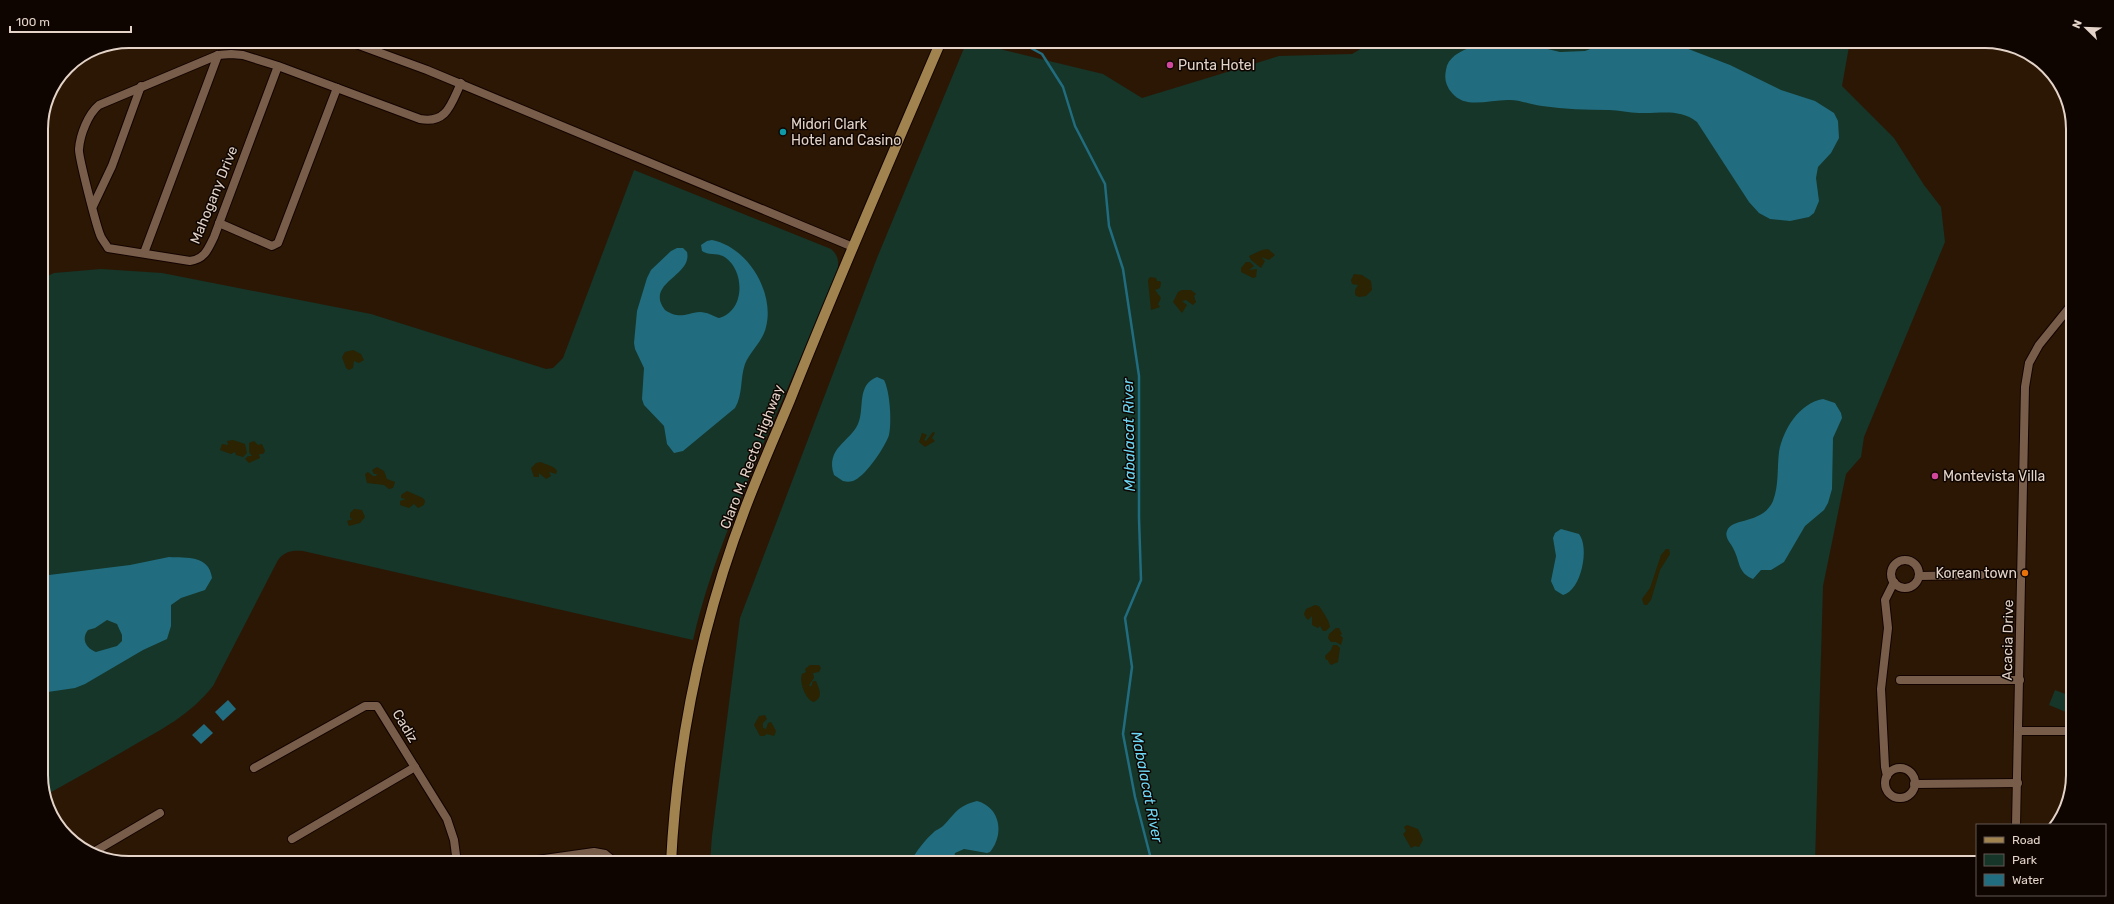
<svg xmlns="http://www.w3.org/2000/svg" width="2114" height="904" font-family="Rubik,sans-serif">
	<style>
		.green { fill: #153628 }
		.sand { fill: #2b2302 }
		.water { fill: #226c7f; fill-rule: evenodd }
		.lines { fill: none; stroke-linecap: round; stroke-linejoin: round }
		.stream { stroke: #226c7f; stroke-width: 2.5 }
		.minor-casing { stroke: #130300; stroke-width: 10 }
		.major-casing { stroke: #130300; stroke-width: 12 }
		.minor { stroke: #785e4a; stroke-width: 8 }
		.major { stroke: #a0834e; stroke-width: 10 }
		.hotel-dot { fill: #d1479c; stroke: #0e0501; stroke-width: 1.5 }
		.culture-dot { fill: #0f9aa8; stroke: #0e0501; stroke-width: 1.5 }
		.food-dot { fill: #e8710a; stroke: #0e0501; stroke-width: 1.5 }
		.labels { text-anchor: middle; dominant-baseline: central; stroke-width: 3; stroke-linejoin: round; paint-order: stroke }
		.poi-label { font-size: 14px; fill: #e3d3c8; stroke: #0e0501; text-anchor: start }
		.street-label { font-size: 14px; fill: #e3d3c8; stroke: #0e0501 }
		.water-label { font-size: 15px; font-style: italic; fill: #6dd8f5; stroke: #0e0501 }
		.rim { fill: none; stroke: #e3d3c8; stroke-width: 2 }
	</style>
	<rect width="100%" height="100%" fill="#2c1705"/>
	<g class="green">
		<path d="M 967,41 L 1103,74 L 1142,98 L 1279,56 L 1352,54 L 1374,41 L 1850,41 L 1842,86 L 1894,138 L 1924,185 L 1941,207 L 1945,242 L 1864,437 L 1861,457 L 1846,474 L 1823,586 L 1815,863 L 710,863 L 712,836 L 740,618 L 877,258 Z"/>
		<path d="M 634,170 L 831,249 C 839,256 839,262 837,273 C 813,329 789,385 765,440 C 737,506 709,570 693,640 L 303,551 C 292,550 285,551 278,560 L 213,686 C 189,716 162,729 129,748 C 102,764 74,779 46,795 L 41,781 L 41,279 L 54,273 L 101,269 L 162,273 L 371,314 L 546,369 L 553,368 L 563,358 Z"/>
		<path d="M 2055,690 L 2073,697 L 2073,715 L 2049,705 Z"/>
	</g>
	<g class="sand">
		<path d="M 1262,250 L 1268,249 L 1275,255 L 1269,260 L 1261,257 L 1265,261 L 1261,268 L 1251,260 L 1249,256 Z"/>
		<path d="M 1246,262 L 1250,262 L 1254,266 L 1249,270 L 1257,269 L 1256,277 L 1253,278 L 1241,272 L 1241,268 Z"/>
		<path d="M 1354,274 L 1362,275 L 1371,281 L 1372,290 L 1366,296 L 1359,297 L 1355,295 L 1355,290 L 1358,285 L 1352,284 L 1351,280 Z"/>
		<path d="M 1150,277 L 1156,278 L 1157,281 L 1160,281 L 1161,283 L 1160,288 L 1155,290 L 1161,298 L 1158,304 L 1160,307 L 1151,310 L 1148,280 Z"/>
		<path d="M 1182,290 L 1191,290 L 1196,294 L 1194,296 L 1196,302 L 1193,305 L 1186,300 L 1182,301 L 1187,305 L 1182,313 L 1173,302 L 1178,292 Z"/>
		<path d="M 353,350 L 361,354 L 364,360 L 359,363 L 354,361 L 353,368 L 349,370 L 346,368 L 342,357 L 345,352 Z"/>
		<path d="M 933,432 L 935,433 L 932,438 L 935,441 L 925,447 L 919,442 L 922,433 L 925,434 L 927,435 L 924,440 L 926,441 Z"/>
		<path d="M 233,440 L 245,444 L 247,453 L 243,457 L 236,455 L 235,452 L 231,454 L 220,450 L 222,444 L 228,445 L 227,441 Z"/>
		<path d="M 254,441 L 258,445 L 262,444 L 265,451 L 263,454 L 259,454 L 260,458 L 249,463 L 245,459 L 248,456 L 252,456 L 249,452 L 249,443 Z"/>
		<path d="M 541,462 C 545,465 554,465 557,471 L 556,474 L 549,472 L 551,476 L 546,479 L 539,473 L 539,477 L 534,477 L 531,468 L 536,463 Z"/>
		<path d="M 377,467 L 384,471 L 387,479 L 395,482 L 393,488 L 389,489 L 384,485 L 367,483 L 365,474 L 368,472 L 373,476 L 376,476 L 377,474 L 374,474 L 372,470 Z"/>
		<path d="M 407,491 L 423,498 L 425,501 L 424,505 L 418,508 L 414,504 L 409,508 L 400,505 L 400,501 L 406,499 L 401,498 L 401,495 Z"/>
		<path d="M 354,509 L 362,510 L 365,517 L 360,523 L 349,526 L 347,521 L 353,519 L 350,518 L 350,513 Z"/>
		<path d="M 1666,549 L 1669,549 L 1670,554 L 1660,570 L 1651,600 L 1647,605 L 1644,605 L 1642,599 L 1650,588 L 1661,555 Z"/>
		<path d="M 1315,605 L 1319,606 C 1323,612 1329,620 1330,627 L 1326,631 L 1323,631 L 1320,626 L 1318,628 L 1312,625 L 1312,616 L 1308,620 L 1306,618 L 1304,614 L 1306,609 Z"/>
		<path d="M 1336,628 L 1339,628 L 1342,634 L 1340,635 L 1343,638 L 1341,645 L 1336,642 L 1331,642 L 1328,638 L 1329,634 Z"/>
		<path d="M 1333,645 L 1337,645 L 1340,648 L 1338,662 L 1331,665 L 1329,663 L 1328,660 L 1326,660 L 1325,656 L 1331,650 Z"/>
		<path d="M 810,665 L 819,665 L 821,668 L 819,672 L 813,673 L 814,678 L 809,685 L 811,687 L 813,681 L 816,681 C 819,689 824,697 814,702 C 805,700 799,681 802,674 L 806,672 L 805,669 Z"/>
		<path d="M 765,715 L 767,719 L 763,723 L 763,728 L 766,729 L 768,723 L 771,722 L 776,731 L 774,736 L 767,734 L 764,736 L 760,736 L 754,725 L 759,716 Z"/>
		<path d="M 1407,825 L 1418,829 L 1423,840 L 1419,847 L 1415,846 L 1411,848 L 1403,834 L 1406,831 L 1404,827 Z"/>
	</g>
	<g class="water">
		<path d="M 1515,41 L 1560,52 L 1585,51 L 1593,48 L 1603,41 L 1660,41 L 1678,45 L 1730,65 L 1781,90 L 1815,101 L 1834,113 L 1838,121 L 1839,138 L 1831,153 L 1818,167 L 1816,178 L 1819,201 L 1814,213 L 1809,217 L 1790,221 L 1770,219 L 1759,213 L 1749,202 L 1697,122 C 1679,108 1660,114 1639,113 C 1629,113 1619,110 1609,110 C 1586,110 1565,109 1542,106 C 1531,105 1521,100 1510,100 C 1491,99 1466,110 1452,93 C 1446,86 1444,79 1446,70 C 1449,46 1494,41 1515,41 Z"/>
		<path d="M 712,240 C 748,247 775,293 766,327 C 763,341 750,351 745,364 C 740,378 743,395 735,408 L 683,451 L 674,453 L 667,444 L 664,426 L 644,405 L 642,399 L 644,368 L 635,349 L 634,343 L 637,311 L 647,278 L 651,270 L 671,251 L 677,248 L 683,248 L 687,252 C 693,276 644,283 665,310 C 680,320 686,313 700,312 C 707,312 713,316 719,318 C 745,311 745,272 726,258 C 719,252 709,256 702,251 L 701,245 L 707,241 Z"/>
		<path d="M 877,377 L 884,380 C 890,391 892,423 889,435 C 885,447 867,474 855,480 C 852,482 847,482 843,481 L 834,475 C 825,448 850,442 858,424 C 865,409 856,385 877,377 Z"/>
		<path d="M 1823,399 L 1835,403 L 1841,413 L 1842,418 L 1833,438 L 1832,489 L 1828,503 L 1824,510 L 1805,526 L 1784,562 L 1771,570 L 1761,570 L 1753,579 C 1738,573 1740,562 1734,550 C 1732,544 1724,538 1727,531 C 1732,517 1762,525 1773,501 C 1779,485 1777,469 1779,452 C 1783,430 1799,403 1823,399 Z"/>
		<path d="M 1561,529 L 1579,534 C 1590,548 1581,591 1563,595 L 1555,590 L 1551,581 L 1556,556 L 1553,538 L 1555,533 Z"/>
		<path d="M 169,557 C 187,558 209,555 212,578 L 205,590 L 181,598 L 171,605 L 171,626 L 167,639 L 143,650 L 85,684 L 75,688 L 41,693 L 41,576 L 130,565 ZM 107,620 L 117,624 L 122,635 L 122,641 L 117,646 L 96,652 C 86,648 81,639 88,630 L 95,628 Z"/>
		<path d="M 228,700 L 236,709 L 223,721 L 215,712 Z"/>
		<path d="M 204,724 L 213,733 L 201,744 L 192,735 Z"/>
		<path d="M 977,801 C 1000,807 1005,834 990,852 L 987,853 L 964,849 L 955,853 L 953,863 L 910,863 C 916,851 925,840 935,831 C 938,829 941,828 943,826 C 956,813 957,806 977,801 Z"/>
	</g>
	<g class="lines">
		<path class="stream" d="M 1009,41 L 1029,47 L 1042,54 L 1063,87 L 1075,126 L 1105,184 L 1109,226 L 1123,269 L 1139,376 L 1139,518 L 1141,580 L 1125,618 L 1132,667 L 1123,734 L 1135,797 L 1152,863"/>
		<g class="minor-casing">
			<g id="minor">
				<path d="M 348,41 L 427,70 L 853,247"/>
				<path d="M 278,66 L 214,237 C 208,249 205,259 190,261 L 108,248 C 106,244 103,241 101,237 C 97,229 78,155 79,149 C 80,135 88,114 99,105 L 218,55 L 231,54 L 243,55 L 278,66 L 420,119 C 447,124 451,104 461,83"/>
				<path d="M 93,206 L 112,166 L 141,86"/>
				<path d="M 219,223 L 272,246 L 278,243 L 337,88"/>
				<path d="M 144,253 L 218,55"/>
				<circle cx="1905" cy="574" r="14"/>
				<path d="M 1919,576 L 1981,575"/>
				<path d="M 1900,680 L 2020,680"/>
				<path d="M 2018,731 L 2073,731"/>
				<path d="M 254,768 L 365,706 L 377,706 L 447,819 L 454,840 L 457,863"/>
				<circle cx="1900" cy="783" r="15"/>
				<path d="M 1887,776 L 1885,767 L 1881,689 L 1888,628 L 1885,600 L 1894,582"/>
				<path d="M 1914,784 L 2018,783"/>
				<path d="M 2016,825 L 2025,387 L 2029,363 L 2039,345 L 2073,303"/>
				<path d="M 292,839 L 415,767"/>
				<path d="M 92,853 L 160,813"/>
				<path d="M 516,863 L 594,852 L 605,854 L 616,863"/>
			</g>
		</g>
		<g class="major-casing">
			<path id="major" d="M 671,863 C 677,743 702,622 745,509 C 759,472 775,436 790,400 C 838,279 890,160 941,41"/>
		</g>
		<use href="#minor" class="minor"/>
		<use href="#major" class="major"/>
	</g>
	<g class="hotel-dot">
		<circle cx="1170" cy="65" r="4"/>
		<circle cx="1935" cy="476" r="4"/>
	</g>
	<circle class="culture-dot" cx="783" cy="132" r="4"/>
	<circle class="food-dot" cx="2025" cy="573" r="4"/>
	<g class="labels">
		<g class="poi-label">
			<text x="1178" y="65">Punta Hotel</text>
			<text x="791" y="124">Midori Clark<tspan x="791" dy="16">Hotel and Casino</tspan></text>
			<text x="1943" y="476">Montevista Villa</text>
			<text x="2017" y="573" text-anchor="end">Korean town</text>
		</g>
		<g class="street-label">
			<text transform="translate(214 195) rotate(-68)">Mahogany Drive</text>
			<text transform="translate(752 457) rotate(-69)">Claro M. Recto Highway</text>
			<text transform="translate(2008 640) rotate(-89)">Acacia Drive</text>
			<text transform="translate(405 726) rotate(59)">Cadiz</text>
		</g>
		<g class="water-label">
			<text transform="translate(1129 435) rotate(-91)">Mabalacat River</text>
			<text transform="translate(1147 787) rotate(79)">Mabalacat River</text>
		</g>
	</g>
	<path d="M0 0H2114V904H0ZM129 48H1985A81 81 0 0 1 2066 129V775A81 81 0 0 1 1985 856H129A81 81 0 0 1 48 775V129A81 81 0 0 1 129 48Z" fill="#0e0501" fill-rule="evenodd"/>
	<path class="rim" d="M129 48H1985A81 81 0 0 1 2066 129V775A81 81 0 0 1 1985 856H129A81 81 0 0 1 48 775V129A81 81 0 0 1 129 48Z"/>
	<rect x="1976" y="824" width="130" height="72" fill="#0e0501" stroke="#635751"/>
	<rect x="1984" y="837" width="20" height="6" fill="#a0834e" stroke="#635751"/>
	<text x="2012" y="844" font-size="12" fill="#e3d3c8">Road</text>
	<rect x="1984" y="854" width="20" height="12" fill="#153628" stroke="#635751"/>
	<text x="2012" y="864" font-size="12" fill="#e3d3c8">Park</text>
	<rect x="1984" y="874" width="20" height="12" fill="#226c7f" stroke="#635751"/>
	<text x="2012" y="884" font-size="12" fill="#e3d3c8">Water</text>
	<g transform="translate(2086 28) rotate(293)" stroke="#0e0501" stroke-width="3" paint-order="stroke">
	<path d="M0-3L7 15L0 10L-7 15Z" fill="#e3d3c8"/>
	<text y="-6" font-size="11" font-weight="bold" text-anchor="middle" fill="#e3d3c8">N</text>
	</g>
	<path d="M10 26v6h121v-6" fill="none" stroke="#e3d3c8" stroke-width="2"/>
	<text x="16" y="26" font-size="12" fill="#e3d3c8" stroke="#0e0501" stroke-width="3" paint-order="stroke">100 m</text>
</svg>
